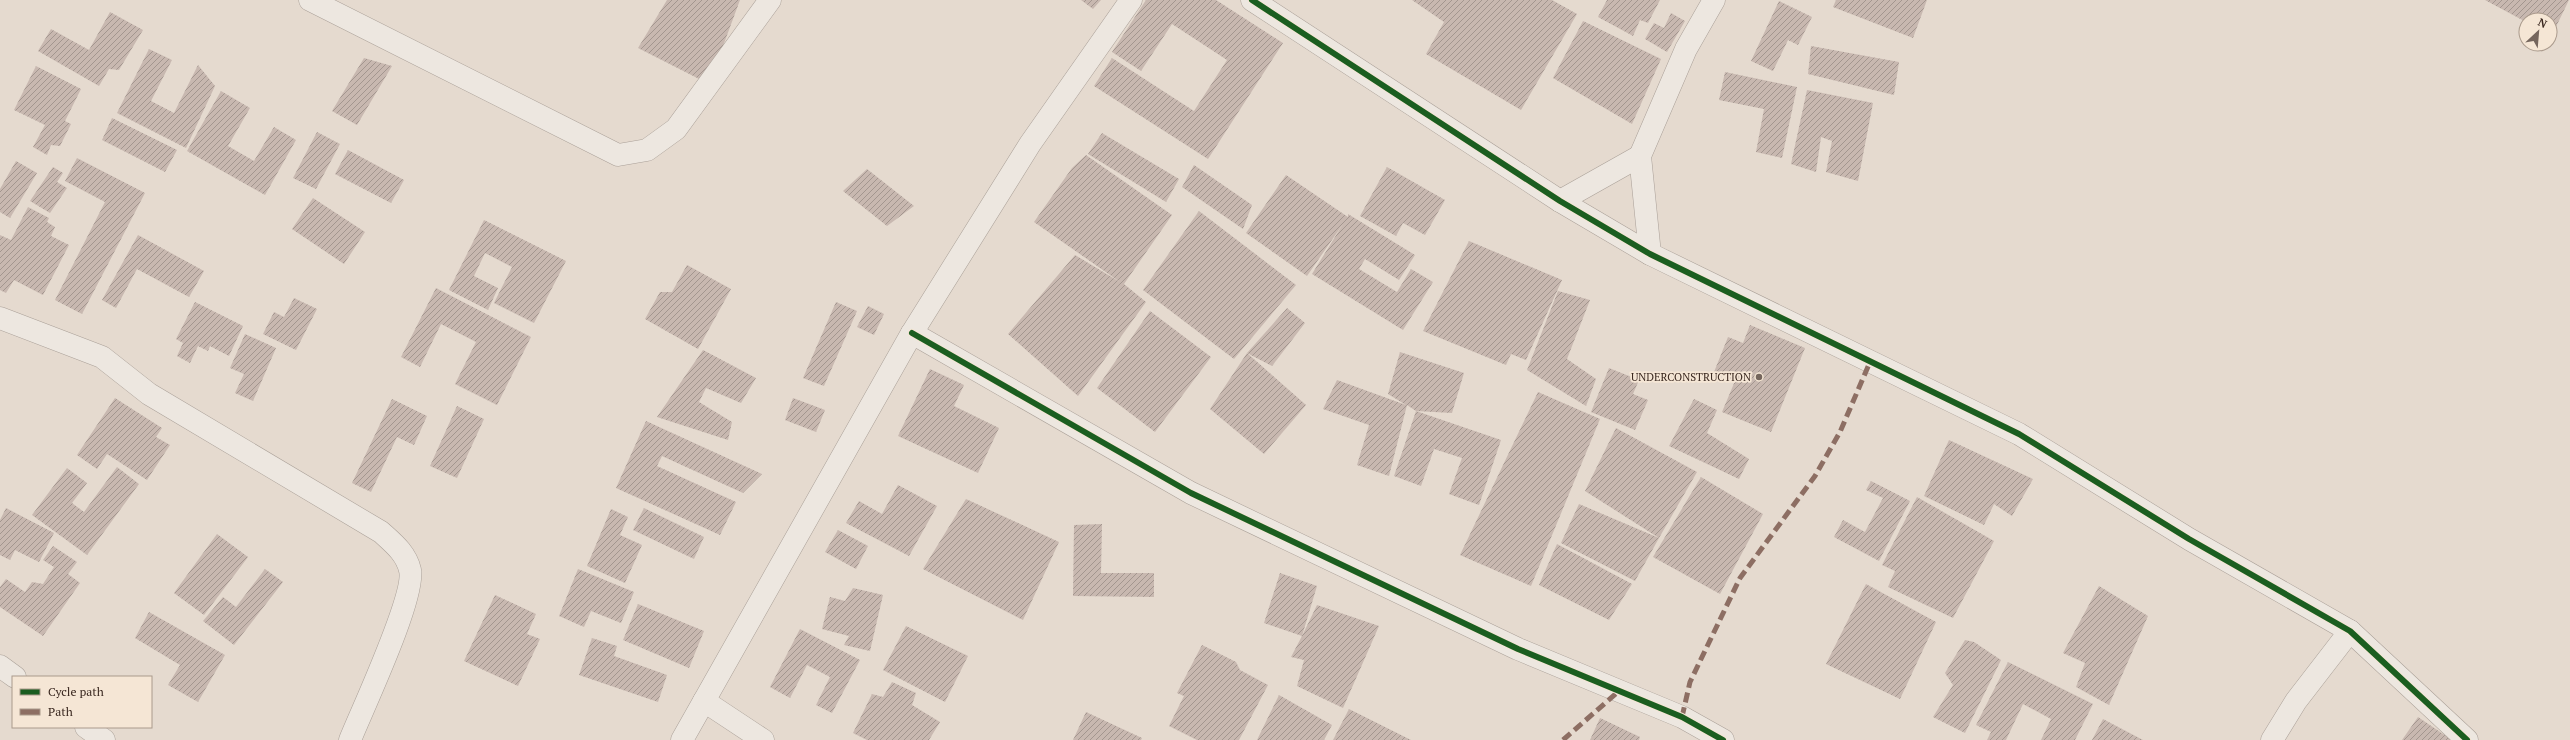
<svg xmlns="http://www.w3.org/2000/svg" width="2570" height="740" font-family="'PT Serif',serif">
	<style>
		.building { fill: url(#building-hatch) }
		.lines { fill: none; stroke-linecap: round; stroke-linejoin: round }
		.minor-casing { stroke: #aaa098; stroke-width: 23 }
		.minor { stroke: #ede7e0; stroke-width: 22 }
		.quiet { stroke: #8d6e63; stroke-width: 5; stroke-dasharray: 10 5; stroke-linecap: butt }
		.cycleway-casing { stroke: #f5e6d5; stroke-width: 8 }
		.cycleway { stroke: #1b5e20; stroke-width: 6 }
		.poi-dot { fill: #75665d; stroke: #f5e6d5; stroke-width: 1.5 }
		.labels { text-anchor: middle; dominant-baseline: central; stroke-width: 3.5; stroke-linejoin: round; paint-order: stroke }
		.poi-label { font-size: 11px; fill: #39271f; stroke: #f5e6d5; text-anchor: end }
	</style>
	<defs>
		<pattern id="building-hatch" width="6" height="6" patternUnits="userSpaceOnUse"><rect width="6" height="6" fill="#c8b8b0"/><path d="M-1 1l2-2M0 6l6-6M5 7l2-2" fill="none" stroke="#a3968f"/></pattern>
	</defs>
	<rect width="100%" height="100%" fill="#e5dacf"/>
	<g class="building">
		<path d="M 667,0 L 740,0 L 709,84 L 638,48 Z"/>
		<path d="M 1081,0 L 1101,0 L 1093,9 Z"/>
		<path d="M 1146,0 L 1216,0 L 1283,43 L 1208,159 L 1094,86 L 1112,58 L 1194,111 L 1227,60 L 1172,24 L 1141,71 L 1112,52 Z"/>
		<path d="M 1412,0 L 1552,0 L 1577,14 L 1521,110 L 1426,54 L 1444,22 Z"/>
		<path d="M 1607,0 L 1660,0 L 1648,23 L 1640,20 L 1633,36 L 1598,17 Z"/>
		<path d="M 1836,0 L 1927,0 L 1913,38 L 1833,7 Z"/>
		<path d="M 2485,0 L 2569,0 L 2552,35 L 2550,20 L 2526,22 Z"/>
		<path d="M 1779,1 L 1812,17 L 1798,45 L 1788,40 L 1773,71 L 1751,61 Z"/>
		<path d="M 110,12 L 143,30 L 119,70 L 109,69 L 99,86 L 38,51 L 51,29 L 89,50 Z"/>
		<path d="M 1671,13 L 1685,21 L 1667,52 L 1645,39 L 1654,23 L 1664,28 Z"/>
		<path d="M 1583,21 L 1661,59 L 1632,124 L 1553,78 Z"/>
		<path d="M 1811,46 L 1899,62 L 1894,95 L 1808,74 Z"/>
		<path d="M 149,49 L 172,60 L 151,101 L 174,113 L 198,65 L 215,86 L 186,148 L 117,113 Z"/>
		<path d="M 364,58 L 392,66 L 357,125 L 332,111 Z"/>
		<path d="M 36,66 L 81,89 L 65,121 L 71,124 L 60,146 L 51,145 L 47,155 L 33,147 L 45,125 L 14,110 Z"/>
		<path d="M 1725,72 L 1797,87 L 1782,158 L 1756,152 L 1764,109 L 1719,100 Z"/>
		<path d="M 1807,90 L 1873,103 L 1858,181 L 1826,172 L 1832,141 L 1821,137 L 1816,172 L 1791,164 Z"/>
		<path d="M 221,91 L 250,108 L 228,146 L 254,161 L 274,127 L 296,140 L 265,195 L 187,151 Z"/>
		<path d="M 112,118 L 177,150 L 165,172 L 102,140 Z"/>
		<path d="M 317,132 L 340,144 L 316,189 L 293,178 Z"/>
		<path d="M 1102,133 L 1179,179 L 1166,202 L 1088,154 Z"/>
		<path d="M 348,150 L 404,180 L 391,203 L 335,174 Z"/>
		<path d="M 1086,155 L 1172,215 L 1124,284 L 1146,302 L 1078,396 L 1008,334 L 1075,255 L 1120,282 L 1034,222 L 1072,168 Z"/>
		<path d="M 77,158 L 145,193 L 82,314 L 55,300 L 105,202 L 65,181 Z"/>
		<path d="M 16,161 L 37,173 L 10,218 L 0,212 L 0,189 Z"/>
		<path d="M 1194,165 L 1252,205 L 1243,229 L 1182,187 Z"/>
		<path d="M 53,167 L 63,173 L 57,182 L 67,188 L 50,213 L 30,201 Z"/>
		<path d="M 1387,167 L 1445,200 L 1425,235 L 1403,223 L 1396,236 L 1360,216 Z"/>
		<path d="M 867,169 L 914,206 L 887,226 L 843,191 Z"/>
		<path d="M 1286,175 L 1348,217 L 1348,214 L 1415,255 L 1399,280 L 1365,259 L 1359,269 L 1397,292 L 1411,269 L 1433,282 L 1403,330 L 1312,274 L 1343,224 L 1307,276 L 1246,233 Z"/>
		<path d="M 313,198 L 365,232 L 344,264 L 292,229 Z"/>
		<path d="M 28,207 L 49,218 L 47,222 L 55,227 L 51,236 L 69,245 L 43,295 L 14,280 L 6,293 L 0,290 L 0,235 L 11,240 Z"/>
		<path d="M 1199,211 L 1296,285 L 1234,359 L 1143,290 Z"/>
		<path d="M 484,220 L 566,261 L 534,323 L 494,303 L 512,267 L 485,253 L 474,276 L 498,288 L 488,310 L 449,290 Z"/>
		<path d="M 138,235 L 204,271 L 189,297 L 137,269 L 116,308 L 102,300 Z"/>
		<path d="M 1469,241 L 1562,280 L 1526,360 L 1511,354 L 1506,365 L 1423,331 Z"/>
		<path d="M 687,265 L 731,289 L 698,349 L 645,319 L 660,292 L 672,292 Z"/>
		<path d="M 436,288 L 531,337 L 497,405 L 455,384 L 476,342 L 441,324 L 420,367 L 401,357 Z"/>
		<path d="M 1558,291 L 1590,300 L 1567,359 L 1596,379 L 1586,406 L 1527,370 Z"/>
		<path d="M 294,298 L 317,309 L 296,350 L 263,334 L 274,312 L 284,317 Z"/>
		<path d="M 195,302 L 243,326 L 229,356 L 210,346 L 208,351 L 198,346 L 190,363 L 177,356 L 183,343 L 176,339 Z"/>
		<path d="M 836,302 L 857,311 L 824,386 L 803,378 Z"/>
		<path d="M 868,306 L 884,314 L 874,335 L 857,327 Z"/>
		<path d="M 1287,308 L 1305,323 L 1272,366 L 1247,353 Z"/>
		<path d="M 1150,311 L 1211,357 L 1155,432 L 1097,388 Z"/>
		<path d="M 1750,325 L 1805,348 L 1771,432 L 1722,412 L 1735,381 L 1714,372 L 1728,337 L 1743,343 Z"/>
		<path d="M 245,334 L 276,348 L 253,401 L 235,393 L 244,374 L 230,368 Z"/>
		<path d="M 703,350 L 756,378 L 741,403 L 706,388 L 699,402 L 732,422 L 728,440 L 657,417 Z"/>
		<path d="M 1400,352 L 1464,373 L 1452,413 L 1416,411 L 1501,440 L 1479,505 L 1449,494 L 1462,458 L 1434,449 L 1421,486 L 1394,476 L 1416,411 L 1407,405 L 1389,476 L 1357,465 L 1369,425 L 1323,409 L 1337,380 L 1406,405 L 1388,394 Z"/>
		<path d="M 1247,353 L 1306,405 L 1264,454 L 1210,409 Z"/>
		<path d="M 1609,368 L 1639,380 L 1633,394 L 1648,400 L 1635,430 L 1591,412 Z"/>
		<path d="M 930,369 L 964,385 L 954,406 L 999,428 L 978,473 L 898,436 Z"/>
		<path d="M 1538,392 L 1600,419 L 1531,586 L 1460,555 Z"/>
		<path d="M 115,398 L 162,428 L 156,437 L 170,445 L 147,480 L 107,454 L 97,469 L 77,455 Z"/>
		<path d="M 793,398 L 825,410 L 816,432 L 785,420 Z"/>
		<path d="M 392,399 L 427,416 L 414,445 L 397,437 L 371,492 L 352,483 Z"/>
		<path d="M 1694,399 L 1717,410 L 1707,433 L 1749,459 L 1739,479 L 1669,446 Z"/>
		<path d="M 457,406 L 484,419 L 457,478 L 430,466 Z"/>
		<path d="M 646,421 L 762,474 L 743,493 L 662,456 L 657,466 L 736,502 L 720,535 L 616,488 Z"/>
		<path d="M 1616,428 L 1697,472 L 1659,538 L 1585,491 Z"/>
		<path d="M 1949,440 L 2033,479 L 2012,516 L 1994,504 L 1984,525 L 1924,496 Z"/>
		<path d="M 117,467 L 139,484 L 87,555 L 32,515 L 67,468 L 87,483 L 72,503 L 84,512 Z"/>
		<path d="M 1701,477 L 1763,514 L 1720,594 L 1653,557 Z"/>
		<path d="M 1871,481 L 1910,501 L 1879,561 L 1834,537 L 1843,520 L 1865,532 L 1883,498 L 1866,490 Z"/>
		<path d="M 898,485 L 937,506 L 909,556 L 846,523 L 859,501 L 882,514 Z"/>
		<path d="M 1917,497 L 1994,541 L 1953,618 L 1888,587 L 1895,571 L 1882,565 Z"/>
		<path d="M 966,499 L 1059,542 L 1023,620 L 923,569 Z"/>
		<path d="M 1579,504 L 1659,538 L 1635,581 L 1561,543 Z"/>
		<path d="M 6,508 L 54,533 L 39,562 L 15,550 L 10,560 L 0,555 L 0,520 Z"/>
		<path d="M 644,508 L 704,537 L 694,559 L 633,530 Z"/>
		<path d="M 611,509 L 628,517 L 620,535 L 642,545 L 625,583 L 587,566 Z"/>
		<path d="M 1102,524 L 1101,573 L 1154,573 L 1154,597 L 1073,596 L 1074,525 Z"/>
		<path d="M 838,530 L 868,546 L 856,569 L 825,552 Z"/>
		<path d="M 217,534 L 248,557 L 204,615 L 174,593 Z"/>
		<path d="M 1557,544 L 1632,584 L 1609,620 L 1539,585 Z"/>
		<path d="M 53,546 L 77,562 L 68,574 L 80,583 L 43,636 L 0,607 L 0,587 L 6,579 L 25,592 L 32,582 L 43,584 L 54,567 L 43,560 Z"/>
		<path d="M 265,569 L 283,582 L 234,645 L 203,621 L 223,597 L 236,607 Z"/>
		<path d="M 578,569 L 634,592 L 621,623 L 591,611 L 584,627 L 559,616 Z"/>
		<path d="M 1280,573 L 1317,586 L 1302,636 L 1317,605 L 1379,626 L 1343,708 L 1297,686 L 1304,660 L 1291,657 L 1302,636 L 1264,623 Z"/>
		<path d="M 1866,584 L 1936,622 L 1900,699 L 1826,664 Z"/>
		<path d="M 2099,586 L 2148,616 L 2109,705 L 2076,687 L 2085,663 L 2063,653 Z"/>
		<path d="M 853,588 L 883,595 L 870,651 L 844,645 L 849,636 L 822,629 L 830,597 L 845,601 Z"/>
		<path d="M 495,595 L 536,614 L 527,634 L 540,639 L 518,686 L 464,661 Z"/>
		<path d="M 638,604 L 704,631 L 689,668 L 623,640 Z"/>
		<path d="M 149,612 L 225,655 L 198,702 L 168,685 L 180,665 L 135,638 Z"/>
		<path d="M 906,626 L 968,656 L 945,702 L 883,670 Z"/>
		<path d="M 800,629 L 860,660 L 832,713 L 816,705 L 830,677 L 807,665 L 790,698 L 770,687 Z"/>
		<path d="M 592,638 L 617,646 L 614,656 L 667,675 L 658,702 L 579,675 Z"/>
		<path d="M 1965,640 L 1974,642 L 2001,660 L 1965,733 L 1933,717 L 1953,685 L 1945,673 Z"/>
		<path d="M 1202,645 L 1236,662 L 1240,670 L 1268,685 L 1239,740 L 1197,740 L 1169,726 L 1184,696 L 1177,693 Z"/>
		<path d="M 2008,662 L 2093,704 L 2075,740 L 2041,740 L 2051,719 L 2023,704 L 2006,740 L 1987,740 L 1991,732 L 1976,725 Z"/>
		<path d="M 892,682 L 916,693 L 912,705 L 940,722 L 929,740 L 867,740 L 853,733 L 872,694 L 883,697 Z"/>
		<path d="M 1279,695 L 1332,725 L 1324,740 L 1257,740 Z"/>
		<path d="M 1349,709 L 1411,740 L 1333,740 Z"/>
		<path d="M 1086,712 L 1142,738 L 1141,740 L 1073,740 Z"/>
		<path d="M 2418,717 L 2452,740 L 2402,740 Z"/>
		<path d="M 1600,718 L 1640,737 L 1639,740 L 1590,740 Z"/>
		<path d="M 2103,719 L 2143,740 L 2092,740 Z"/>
	</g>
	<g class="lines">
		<g class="minor-casing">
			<g id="minor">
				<path d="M 310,0 L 618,155 L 647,150 L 676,129 L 770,0"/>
				<path d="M 1252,0 L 1560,201 L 1650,254 L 2019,434 L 2189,539 L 2350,631 L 2467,740"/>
				<path d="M 1560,201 L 1640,156"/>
				<path d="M 1650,254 L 1640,156 L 1686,49 L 1714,0"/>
				<path d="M 0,318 L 102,357 L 149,394 L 381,532 C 393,543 406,553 410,570 C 416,596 362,710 350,740"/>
				<path d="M 912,333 L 1191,493 L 1518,649 L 1682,717 L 1723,740"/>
				<path d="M 0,666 L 15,677"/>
				<path d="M 704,701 L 763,740"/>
				<path d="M 86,727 L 104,740"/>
				<path d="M 682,740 L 912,333 L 1030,144 L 1131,0"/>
				<path d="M 2272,740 L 2296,701 L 2350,631"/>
			</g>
		</g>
		<use href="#minor" class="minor"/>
		<g class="quiet">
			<path d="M 1682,717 L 1690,682 L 1740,578 L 1815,476 L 1840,432 L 1870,362"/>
			<path d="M 1563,740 L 1619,691"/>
		</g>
		<g class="cycleway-casing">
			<g id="cycleway">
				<path d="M 1252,0 L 1560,201 L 1650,254 L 2019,434 L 2189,539 L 2350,631 L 2467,740"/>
				<path d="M 912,333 L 1191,493 L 1518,649 L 1682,717 L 1723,740"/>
			</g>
		</g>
		<use href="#cycleway" class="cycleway"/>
	</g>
	<circle class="poi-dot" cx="1759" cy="377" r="4"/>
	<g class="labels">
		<g class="poi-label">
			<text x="1751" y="377">UNDERCONSTRUCTION</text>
		</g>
	</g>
	<rect x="12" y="676" width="140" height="52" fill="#f5e6d5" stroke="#aa9a8c"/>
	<rect x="20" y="689" width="20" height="6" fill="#1b5e20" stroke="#aa9a8c"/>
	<text x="48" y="696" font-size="12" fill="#39271f">Cycle path</text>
	<rect x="20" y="709" width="20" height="6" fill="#8d6e63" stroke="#aa9a8c"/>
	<text x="48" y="716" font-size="12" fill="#39271f">Path</text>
	<g transform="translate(2538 32) rotate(26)"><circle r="19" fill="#f5e6d5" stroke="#aa9a8c"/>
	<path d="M0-3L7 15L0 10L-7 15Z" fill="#75665d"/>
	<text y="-6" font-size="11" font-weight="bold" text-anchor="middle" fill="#39271f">N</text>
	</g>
</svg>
